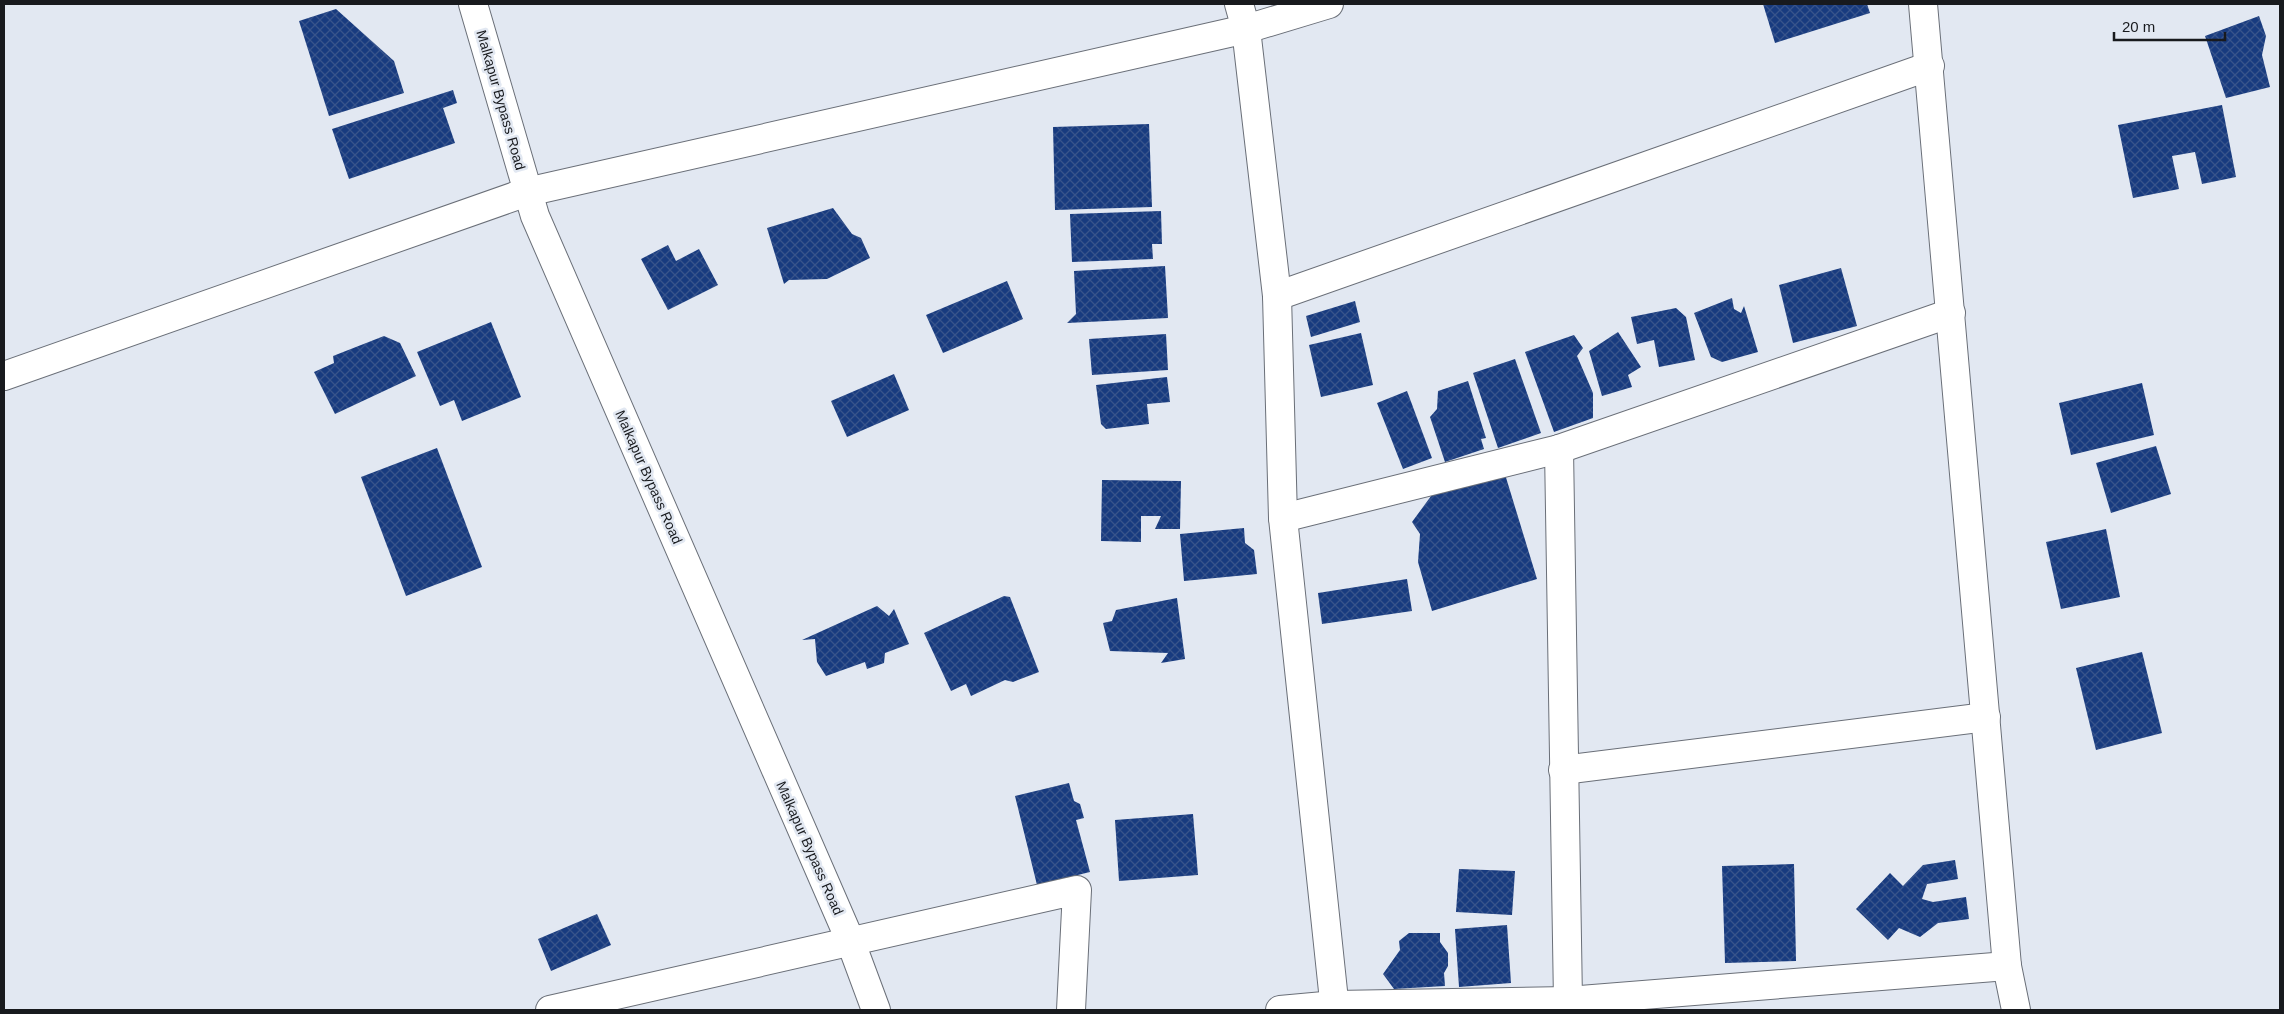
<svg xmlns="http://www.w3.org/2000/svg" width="2284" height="1014" font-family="Arial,sans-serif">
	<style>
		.building { fill: url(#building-cross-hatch) }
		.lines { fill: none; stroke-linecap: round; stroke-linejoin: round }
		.street-casing { stroke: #6a6f78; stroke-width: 30 }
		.secondary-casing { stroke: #6a6f78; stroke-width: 30 }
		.street { stroke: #fff; stroke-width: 28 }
		.secondary { stroke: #fff; stroke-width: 28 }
		.labels { text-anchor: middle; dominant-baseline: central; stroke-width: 5; stroke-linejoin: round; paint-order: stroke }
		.street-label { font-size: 14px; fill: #181a1e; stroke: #e2e8f2 }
	</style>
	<defs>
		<pattern id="building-cross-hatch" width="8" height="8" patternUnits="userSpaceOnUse" patternTransform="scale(1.25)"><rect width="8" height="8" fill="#183b7f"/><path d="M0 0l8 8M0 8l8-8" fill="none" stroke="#38548b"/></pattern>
	</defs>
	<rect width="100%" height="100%" fill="#e2e8f2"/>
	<g class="building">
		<path d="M 1763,4 L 1867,4 L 1870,13 L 1775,43 Z"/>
		<path d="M 336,9 L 394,61 L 404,93 L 329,116 L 299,21 Z"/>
		<path d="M 2259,16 L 2266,36 L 2262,55 L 2270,87 L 2226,98 L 2205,36 Z"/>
		<path d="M 453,90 L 457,103 L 443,108 L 455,143 L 349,179 L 332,129 Z"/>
		<path d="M 2222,105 L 2236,177 L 2202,184 L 2195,152 L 2172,156 L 2179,189 L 2133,198 L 2118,125 Z"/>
		<path d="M 1149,124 L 1152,207 L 1055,210 L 1053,127 Z"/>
		<path d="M 833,208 L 852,234 L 861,238 L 870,258 L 827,279 L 789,280 L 784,284 L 767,228 Z"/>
		<path d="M 1161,211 L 1162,244 L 1152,244 L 1153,259 L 1072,262 L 1070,214 Z"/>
		<path d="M 668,245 L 676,261 L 699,249 L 718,285 L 668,310 L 641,259 Z"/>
		<path d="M 1165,266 L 1168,318 L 1067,323 L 1076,314 L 1074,271 Z"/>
		<path d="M 1841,268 L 1857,326 L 1793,343 L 1779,285 Z"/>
		<path d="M 1007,281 L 1023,319 L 943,353 L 926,315 Z"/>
		<path d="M 1732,298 L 1734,309 L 1741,313 L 1744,306 L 1758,352 L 1722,362 L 1711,357 L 1694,313 Z"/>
		<path d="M 1355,301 L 1360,322 L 1311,337 L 1306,316 Z"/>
		<path d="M 1676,308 L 1686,317 L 1695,360 L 1659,367 L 1654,340 L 1637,344 L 1631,317 Z"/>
		<path d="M 491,322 L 521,397 L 462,421 L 454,400 L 440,406 L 417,352 Z"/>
		<path d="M 1618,332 L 1641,367 L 1628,375 L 1632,387 L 1602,396 L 1589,351 Z"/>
		<path d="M 1361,333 L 1373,385 L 1321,397 L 1309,345 Z"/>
		<path d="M 1166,334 L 1168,370 L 1092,375 L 1089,339 Z"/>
		<path d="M 1574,335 L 1583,348 L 1577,356 L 1593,393 L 1593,418 L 1554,432 L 1525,352 Z"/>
		<path d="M 384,336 L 400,343 L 416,376 L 335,414 L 314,372 L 334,363 L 333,356 Z"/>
		<path d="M 1515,359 L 1541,433 L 1498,448 L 1473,373 Z"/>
		<path d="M 894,374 L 909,410 L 847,437 L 831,401 Z"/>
		<path d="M 1167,377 L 1170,402 L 1147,404 L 1149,424 L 1106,429 L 1101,424 L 1096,385 Z"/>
		<path d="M 1468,381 L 1486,438 L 1481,439 L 1484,449 L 1445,462 L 1430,417 L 1437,409 L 1438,391 Z"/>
		<path d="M 2142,383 L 2154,435 L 2071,455 L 2059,403 Z"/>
		<path d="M 1407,391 L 1432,458 L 1403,469 L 1377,403 Z"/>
		<path d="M 2156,446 L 2171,494 L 2111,513 L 2096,463 Z"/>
		<path d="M 437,448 L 482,567 L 406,596 L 361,477 Z"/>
		<path d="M 1504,471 L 1537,579 L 1432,611 L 1418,562 L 1420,534 L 1412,522 L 1434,492 Z"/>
		<path d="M 1102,480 L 1181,481 L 1180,529 L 1155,529 L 1161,516 L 1141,516 L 1141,542 L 1101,541 Z"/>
		<path d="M 1244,528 L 1245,543 L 1254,550 L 1257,574 L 1184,581 L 1180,534 Z"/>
		<path d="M 2106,529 L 2120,597 L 2061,609 L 2046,542 Z"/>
		<path d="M 1407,579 L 1412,611 L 1322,624 L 1318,593 Z"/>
		<path d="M 1004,596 L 1010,597 L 1039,672 L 1013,682 L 1005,680 L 971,696 L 966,684 L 951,691 L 924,633 Z"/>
		<path d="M 1177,598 L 1185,659 L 1161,663 L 1168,653 L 1110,651 L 1103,623 L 1112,621 L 1116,610 Z"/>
		<path d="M 877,606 L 889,616 L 894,609 L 909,644 L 885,653 L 884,663 L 867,669 L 865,662 L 826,676 L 817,662 L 815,639 L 802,640 Z"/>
		<path d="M 2142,652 L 2162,733 L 2096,750 L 2076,668 Z"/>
		<path d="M 1069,783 L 1074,801 L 1080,804 L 1084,818 L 1076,820 L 1090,872 L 1037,885 L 1015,796 Z"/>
		<path d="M 1193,814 L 1198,875 L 1119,881 L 1115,820 Z"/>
		<path d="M 1955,860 L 1958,879 L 1927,884 L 1922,899 L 1933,902 L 1966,897 L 1969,919 L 1938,923 L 1920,937 L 1899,928 L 1888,940 L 1856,909 L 1890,873 L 1903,886 L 1923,865 Z"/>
		<path d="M 1794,864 L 1796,961 L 1725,963 L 1722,866 Z"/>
		<path d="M 1459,869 L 1515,871 L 1512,915 L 1456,912 Z"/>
		<path d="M 597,914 L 611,945 L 551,971 L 538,939 Z"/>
		<path d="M 1507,925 L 1511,983 L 1459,987 L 1455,929 Z"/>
		<path d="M 1409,933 L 1440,933 L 1440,942 L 1448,953 L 1448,966 L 1444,973 L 1445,986 L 1394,989 L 1383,974 L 1400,950 L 1399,941 Z"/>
	</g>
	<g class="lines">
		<g class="street-casing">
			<g id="street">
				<path d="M 1239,4 L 1246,29 L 1277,296 L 1283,518 L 1335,1010"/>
				<path d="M 1277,296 L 1930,66"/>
				<path d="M 4,376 L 527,192 L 1246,29 L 1329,4"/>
				<path d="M 1559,449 L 1568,1001"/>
				<path d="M 1283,518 L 1559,449 L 1951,313"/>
				<path d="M 1563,770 L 1986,717"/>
				<path d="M 550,1010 L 1077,890 L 1071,1010"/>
				<path d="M 1280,1010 L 1335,1005 L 1568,1001 L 2007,966"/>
			</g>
		</g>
		<g class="secondary-casing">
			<g id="secondary">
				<path d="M 473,4 L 535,216 L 850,940 L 876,1010"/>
				<path d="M 1923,4 L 2007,966 L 2016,1010"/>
			</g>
		</g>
		<use href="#street" class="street"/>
		<use href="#secondary" class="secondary"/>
	</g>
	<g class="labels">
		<g class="street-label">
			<text transform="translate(501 100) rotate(74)">Malkapur Bypass Road</text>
			<text transform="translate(649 477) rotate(66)">Malkapur Bypass Road</text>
			<text transform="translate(810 848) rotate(66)">Malkapur Bypass Road</text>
		</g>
	</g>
	<rect width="2284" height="1014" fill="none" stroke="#181a1e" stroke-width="10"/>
	<path d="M2114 32v8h111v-8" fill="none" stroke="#181a1e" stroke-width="2.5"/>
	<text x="2122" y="32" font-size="15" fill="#181a1e" stroke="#e2e8f2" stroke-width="4" paint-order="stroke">20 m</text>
</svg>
